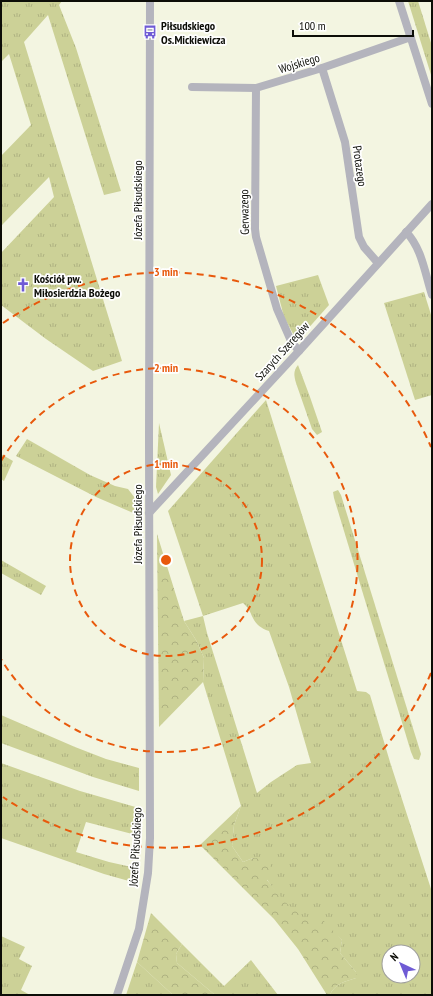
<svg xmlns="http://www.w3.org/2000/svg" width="433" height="996" font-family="'PT Sans Narrow',sans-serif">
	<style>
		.grass { fill: url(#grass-tufts); fill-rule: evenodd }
		.forest { fill: url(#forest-crowns) }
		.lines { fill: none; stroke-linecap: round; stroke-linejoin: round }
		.minor { stroke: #b4b4bd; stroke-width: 8 }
		.ring { fill: none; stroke: #e8590c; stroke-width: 2; stroke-dasharray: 7 5 }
		.labels { text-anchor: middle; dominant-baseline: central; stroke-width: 3.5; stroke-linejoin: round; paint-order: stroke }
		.poi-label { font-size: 12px; font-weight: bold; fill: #0c0d07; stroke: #fff; text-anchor: start }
		.street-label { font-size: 12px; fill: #0c0d07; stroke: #fff }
		.centre { fill: #e8590c; stroke: #fff; stroke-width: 2 }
		.ring-label { font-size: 12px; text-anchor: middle; font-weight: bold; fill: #e8590c; stroke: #fff; stroke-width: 3.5; stroke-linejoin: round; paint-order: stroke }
	</style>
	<defs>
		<pattern id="grass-tufts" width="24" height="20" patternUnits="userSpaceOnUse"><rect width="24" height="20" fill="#ccd197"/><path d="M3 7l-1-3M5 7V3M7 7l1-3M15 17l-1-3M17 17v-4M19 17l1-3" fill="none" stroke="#aeb281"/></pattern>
		<pattern id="forest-crowns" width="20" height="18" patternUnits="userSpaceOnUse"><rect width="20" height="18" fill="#ccd197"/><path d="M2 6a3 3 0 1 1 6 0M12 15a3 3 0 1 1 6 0" fill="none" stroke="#aeb281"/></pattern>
	</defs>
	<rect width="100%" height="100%" fill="#f3f5e1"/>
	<g class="grass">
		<path d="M 1,1 L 62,1 L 59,5 L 76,48 L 121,191 L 104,195 L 48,15 L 24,42 L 122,361 L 93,371 L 46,339 L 1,305 L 1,253 L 54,197 L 49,177 L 1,226 L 1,156 L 31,125 L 9,54 L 1,62 Z"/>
		<path d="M 408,1 L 418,1 L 432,46 L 432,78 Z"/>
		<path d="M 318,275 L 329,305 L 297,341 L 284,317 L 276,286 Z"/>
		<path d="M 424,292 L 432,318 L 432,395 L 415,400 L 384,303 Z"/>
		<path d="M 298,365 L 310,397 L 322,432 L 317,435 L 312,429 L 296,383 C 294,376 293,371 298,365 Z"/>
		<path d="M 266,400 L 357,691 L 366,692 L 370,695 L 390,762 L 432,892 L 432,995 L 330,995 C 334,984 346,981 356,978 L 356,972 L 340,953 L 342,940 C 332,930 318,927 306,920 C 283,907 267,880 253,858 L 243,862 L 232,846 L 234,825 L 241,806 L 203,682 L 204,658 L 196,640 L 184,621 L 203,616 L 168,511 ZM 243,603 C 255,613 249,624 269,631 L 289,687 L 311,763 L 297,765 L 271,782 L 257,793 L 207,633 L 203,616 ZM 389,952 L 413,952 L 413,976 L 389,976 Z"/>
		<path d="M 159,423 L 171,475 L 158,494 L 156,487 Z"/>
		<path d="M 27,439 L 90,475 L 115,486 L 128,489 L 138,502 L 138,515 L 96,497 L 16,456 Z"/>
		<path d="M 1,454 L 13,461 L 4,481 L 1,479 Z"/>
		<path d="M 338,490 L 341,495 L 421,754 L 419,760 L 414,759 L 411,752 L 334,498 L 333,492 Z"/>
		<path d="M 1,560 L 46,586 L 41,595 L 1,573 Z"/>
		<path d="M 1,715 L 75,747 L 106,759 L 139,768 L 139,791 L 93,777 L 1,743 Z"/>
		<path d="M 1,763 L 80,791 L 139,808 L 140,836 L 86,822 L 76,852 L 109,862 L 136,868 L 136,883 L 104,874 L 1,838 Z"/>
		<path d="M 1,936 L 25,947 L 19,959 L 32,966 L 21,990 L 30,995 L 1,995 Z"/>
		<path d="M 182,944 L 224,986 L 251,960 L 278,995 L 215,995 L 177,963 L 176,954 Z"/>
		<path d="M 137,962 L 173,995 L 126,995 Z"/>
	</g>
	<g class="forest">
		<path d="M 157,534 L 184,621 L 196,640 L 204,658 L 203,682 L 159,727 Z"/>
		<path d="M 241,806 L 234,825 L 232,846 L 243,862 L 253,858 L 270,860 L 271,873 L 267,880 L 285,902 L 305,919 L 315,914 L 322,919 L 342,940 L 340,953 L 356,972 L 356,978 C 346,981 334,984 330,995 L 327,995 L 298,949 L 274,919 L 200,845 Z"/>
		<path d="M 151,913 L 182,944 L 176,954 L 177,963 L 215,995 L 173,995 L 137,962 Z"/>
	</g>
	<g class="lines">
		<g class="minor">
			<path d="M 399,1 L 432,104"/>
			<path d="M 322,68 L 345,142 L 359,237 L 364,247 L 378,263"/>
			<path d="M 192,87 L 256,88 L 322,68 L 411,37"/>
			<path d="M 256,88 L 255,229 L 256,237 L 277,309 L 291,341 L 299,351"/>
			<path d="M 406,232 C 422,248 425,274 432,295"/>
			<path d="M 149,513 L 299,351 L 432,204"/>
			<path d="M 117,995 L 139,929 L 148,873 L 150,838 L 149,442 L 150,1"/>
		</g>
	</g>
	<g class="ring">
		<circle cx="166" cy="560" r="96"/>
		<path d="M1 461A192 192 0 1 1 1 659"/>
		<path d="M431 673A288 288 0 0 1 3 797M3 323A288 288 0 0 1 431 447"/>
	</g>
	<defs>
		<g id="bus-bare" transform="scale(1.08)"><path d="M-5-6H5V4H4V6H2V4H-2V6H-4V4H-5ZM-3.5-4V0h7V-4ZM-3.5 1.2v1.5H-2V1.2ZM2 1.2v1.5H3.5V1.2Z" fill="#6f5bd5" stroke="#fff" stroke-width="2.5" paint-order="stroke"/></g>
		<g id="church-bare" transform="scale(1.08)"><path d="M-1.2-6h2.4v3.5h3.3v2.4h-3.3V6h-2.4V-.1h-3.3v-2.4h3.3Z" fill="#6f5bd5" stroke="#fff" stroke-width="2.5" paint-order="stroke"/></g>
	</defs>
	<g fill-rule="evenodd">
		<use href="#bus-bare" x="150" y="32"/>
		<use href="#church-bare" x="23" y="285"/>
	</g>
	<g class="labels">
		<g class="poi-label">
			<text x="161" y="25">Piłsudskiego<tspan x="161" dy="14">Os.Mickiewicza</tspan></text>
			<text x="34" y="278">Kościół pw.<tspan x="34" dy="14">Miłosierdzia Bożego</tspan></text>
		</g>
		<g class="street-label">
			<text transform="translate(299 63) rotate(-17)">Wojskiego</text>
			<text transform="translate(360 166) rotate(82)">Protazego</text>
			<text transform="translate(137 200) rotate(-90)">Józefa Piłsudskiego</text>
			<text transform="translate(244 212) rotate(-91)">Gerwazego</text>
			<text transform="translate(282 351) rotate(-48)">Szarych Szeregów</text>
			<text transform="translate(137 524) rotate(-90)">Józefa Piłsudskiego</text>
			<text transform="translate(135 847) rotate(-87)">Józefa Piłsudskiego</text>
		</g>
	</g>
	<circle cx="166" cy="560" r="6" class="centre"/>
	<g class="ring-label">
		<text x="166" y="276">3 min</text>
		<text x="166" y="372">2 min</text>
		<text x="166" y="468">1 min</text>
	</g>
	<rect width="433" height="996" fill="none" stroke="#0c0d07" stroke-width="4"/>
	<g transform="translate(401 964) rotate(316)"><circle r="19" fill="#ffffff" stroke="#9e9e9c"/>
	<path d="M0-3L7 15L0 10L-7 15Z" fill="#6f5bd5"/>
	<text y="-6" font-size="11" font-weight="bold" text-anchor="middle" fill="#0c0d07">N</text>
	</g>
	<path d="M293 30v6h120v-6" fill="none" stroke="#0c0d07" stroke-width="2"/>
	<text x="299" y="30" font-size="12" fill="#0c0d07" stroke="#ffffff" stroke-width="3" paint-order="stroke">100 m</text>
</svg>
